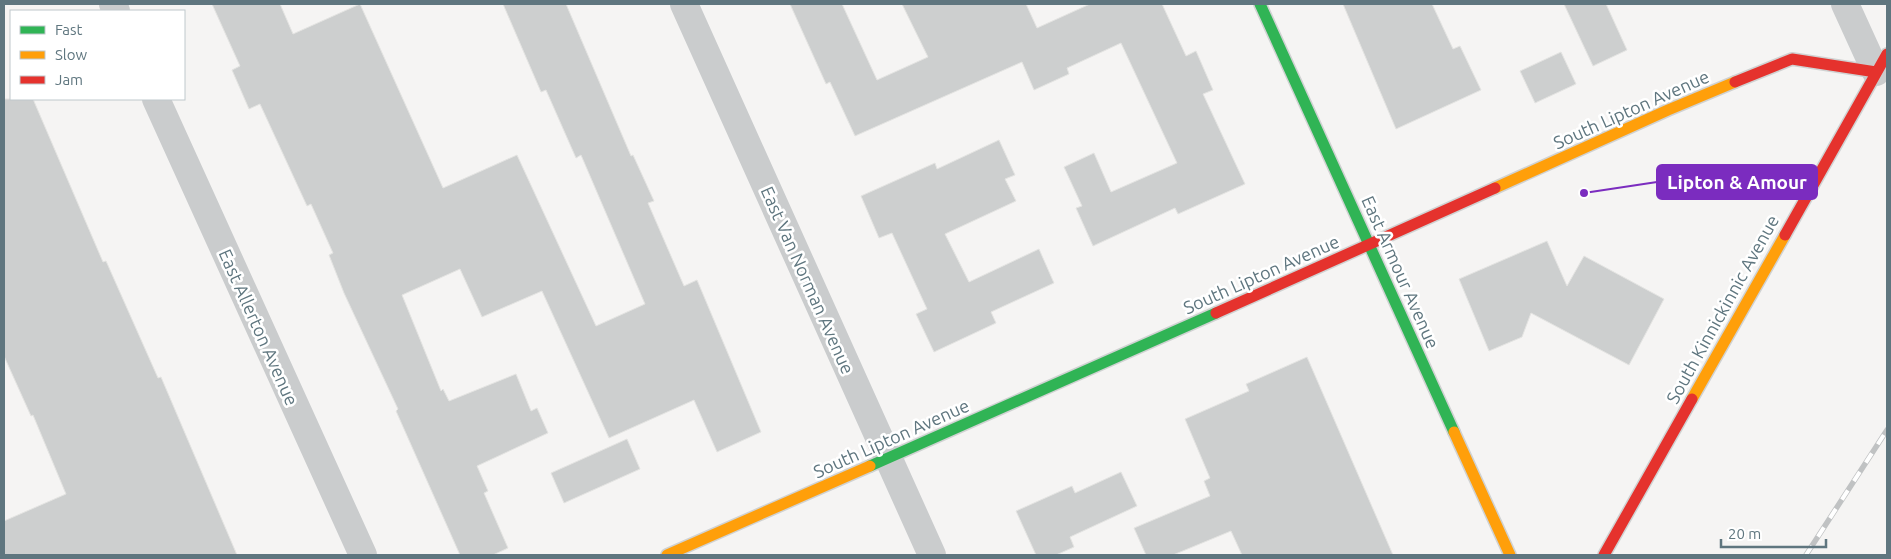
<svg xmlns="http://www.w3.org/2000/svg" width="1891" height="559" font-family="Ubuntu,sans-serif">
	<style>
		.building { fill: #cdcfcf; stroke: #e4e4e2 }
		.lines { fill: none; stroke-linecap: round; stroke-linejoin: round }
		.fast-casing { stroke: #d0d2d2; stroke-width: 14 }
		.slow-casing { stroke: #d0d2d2; stroke-width: 14 }
		.jam-casing { stroke: #d0d2d2; stroke-width: 14 }
		.street { stroke: #cacccd; stroke-width: 28 }
		.fast { stroke: #30b455; stroke-width: 11 }
		.slow { stroke: #ff9f0a; stroke-width: 11 }
		.jam { stroke: #e5322d; stroke-width: 11 }
		.rail-casing { stroke: #c0c2c3; stroke-width: 5.5 }
		.rail { stroke: #fff; stroke-width: 4; stroke-dasharray: 11; stroke-linecap: butt }
		.labels { text-anchor: middle; dominant-baseline: central; stroke-width: 5; stroke-linejoin: round; paint-order: stroke }
		.street-label { font-size: 18px; fill: #5f767f; stroke: #fff }
		.leader { fill: none; stroke: #7b2cbf; stroke-width: 2 }
		.callout-dot { fill: #7b2cbf; stroke: #fff; stroke-width: 2 }
		.callout { fill: #7b2cbf; stroke: #7b2cbf; stroke-width: 2 }
		.callout-label { font-size: 19px; text-anchor: middle; font-weight: bold; fill: #fff }
	</style>
	<rect width="100%" height="100%" fill="#f5f4f3"/>
	<g class="building">
		<path d="M 212,4 L 280,4 L 293,34 L 360,4 L 443,188 L 517,155 L 596,326 L 645,304 L 581,155 L 576,158 L 546,90 L 541,92 L 503,4 L 566,4 L 631,156 L 633,155 L 654,201 L 648,203 L 684,286 L 697,280 L 761,432 L 717,452 L 694,400 L 609,438 L 542,291 L 482,317 L 460,269 L 402,295 L 441,391 L 443,389 L 449,401 L 516,374 L 531,411 L 537,408 L 548,433 L 477,466 L 488,491 L 484,493 L 508,548 L 493,555 L 460,555 L 396,411 L 398,409 L 344,293 L 329,255 L 333,253 L 311,204 L 307,206 L 260,104 L 249,109 L 232,70 L 240,66 Z"/>
		<path d="M 790,4 L 842,4 L 877,80 L 928,57 L 902,4 L 1026,4 L 1037,28 L 1090,4 L 1162,4 L 1186,56 L 1196,51 L 1213,90 L 1203,94 L 1245,184 L 1178,214 L 1175,208 L 1093,246 L 1076,208 L 1082,206 L 1064,167 L 1094,153 L 1111,192 L 1177,163 L 1121,43 L 1067,68 L 1069,74 L 1034,90 L 1022,62 L 855,136 L 830,82 L 826,84 Z"/>
		<path d="M 1343,4 L 1432,4 L 1453,49 L 1460,46 L 1481,90 L 1396,129 Z"/>
		<path d="M 1564,4 L 1606,4 L 1627,50 L 1593,66 Z"/>
		<path d="M 1561,52 L 1576,84 L 1535,103 L 1520,71 Z"/>
		<path d="M 4,99 L 33,99 L 103,262 L 106,261 L 158,378 L 161,377 L 237,555 L 4,555 L 4,521 L 66,494 L 33,415 L 31,416 L 4,356 Z"/>
		<path d="M 999,140 L 1015,175 L 1005,179 L 1016,201 L 945,234 L 969,282 L 1039,249 L 1054,283 L 991,312 L 996,323 L 934,352 L 916,314 L 927,309 L 892,233 L 879,238 L 861,196 L 935,163 L 937,169 Z"/>
		<path d="M 1547,241 L 1567,286 L 1584,256 L 1664,299 L 1629,365 L 1531,313 L 1522,337 L 1489,351 L 1459,279 Z"/>
		<path d="M 1307,357 L 1393,555 L 1242,555 L 1231,531 L 1173,555 L 1146,555 L 1134,528 L 1210,496 L 1204,481 L 1210,478 L 1185,419 L 1249,391 L 1246,384 Z"/>
		<path d="M 627,439 L 640,469 L 564,503 L 551,473 Z"/>
		<path d="M 1121,472 L 1137,506 L 1070,537 L 1074,547 L 1056,555 L 1036,555 L 1016,511 L 1072,486 L 1075,493 Z"/>
	</g>
	<g class="lines">
		<g class="fast-casing">
			<g id="fast">
				<path d="M 1260,4 L 1454,432"/>
				<path d="M 870,466 L 1216,313"/>
			</g>
		</g>
		<g class="slow-casing">
			<g id="slow">
				<path d="M 1495,188 L 1668,110 L 1735,82"/>
				<path d="M 1692,399 L 1785,235"/>
				<path d="M 1454,432 L 1510,555"/>
				<path d="M 667,555 L 870,466"/>
			</g>
		</g>
		<g class="jam-casing">
			<g id="jam">
				<path d="M 1735,82 L 1792,59 L 1876,72"/>
				<path d="M 1785,235 L 1887,54"/>
				<path d="M 1216,313 L 1495,188"/>
				<path d="M 1604,555 L 1692,399"/>
			</g>
		</g>
		<g class="street">
			<path d="M 113,4 L 116,11"/>
			<path d="M 684,4 L 932,555"/>
			<path d="M 1845,4 L 1876,72"/>
			<path d="M 156,99 L 363,555"/>
		</g>
		<use href="#fast" class="fast"/>
		<use href="#slow" class="slow"/>
		<use href="#jam" class="jam"/>
		<g class="rail-casing">
			<path id="rail" d="M 1806,555 L 1887,430"/>
		</g>
		<use href="#rail" class="rail"/>
	</g>
	<g class="labels">
		<g class="street-label">
			<text transform="translate(1631 109) rotate(-24)">South Lipton Avenue</text>
			<text transform="translate(1401 272) rotate(66)">East Armour Avenue</text>
			<text transform="translate(1261 274) rotate(-24)">South Lipton Avenue</text>
			<text transform="translate(808 280) rotate(66)">East Van Norman Avenue</text>
			<text transform="translate(1722 309) rotate(-61)">South Kinnickinnic Avenue</text>
			<text transform="translate(259 327) rotate(66)">East Allerton Avenue</text>
			<text transform="translate(891 438) rotate(-24)">South Lipton Avenue</text>
		</g>
	</g>
	<path class="leader" d="M1584 193L1657 182"/>
	<circle class="callout-dot" cx="1584" cy="193" r="5"/>
	<rect class="callout" x="1657" y="165" width="160" height="34" rx="5"/>
	<g class="callout-label">
		<text x="1737" y="189">Lipton &amp; Amour</text>
	</g>
	<rect width="1891" height="559" fill="none" stroke="#5f767f" stroke-width="10"/>
	<rect x="10" y="10" width="175" height="90" fill="#ffffff" stroke="#bfc8cc"/>
	<rect x="20" y="26" width="25" height="8" fill="#30b455" stroke="#bfc8cc"/>
	<text x="55" y="35" font-size="15" fill="#5f767f">Fast</text>
	<rect x="20" y="51" width="25" height="8" fill="#ff9f0a" stroke="#bfc8cc"/>
	<text x="55" y="60" font-size="15" fill="#5f767f">Slow</text>
	<rect x="20" y="76" width="25" height="8" fill="#e5322d" stroke="#bfc8cc"/>
	<text x="55" y="85" font-size="15" fill="#5f767f">Jam</text>
	<path d="M1721 539v8h105v-8" fill="none" stroke="#5f767f" stroke-width="2.5"/>
	<text x="1728" y="539" font-size="15" fill="#5f767f" stroke="#ffffff" stroke-width="4" paint-order="stroke">20 m</text>
</svg>
